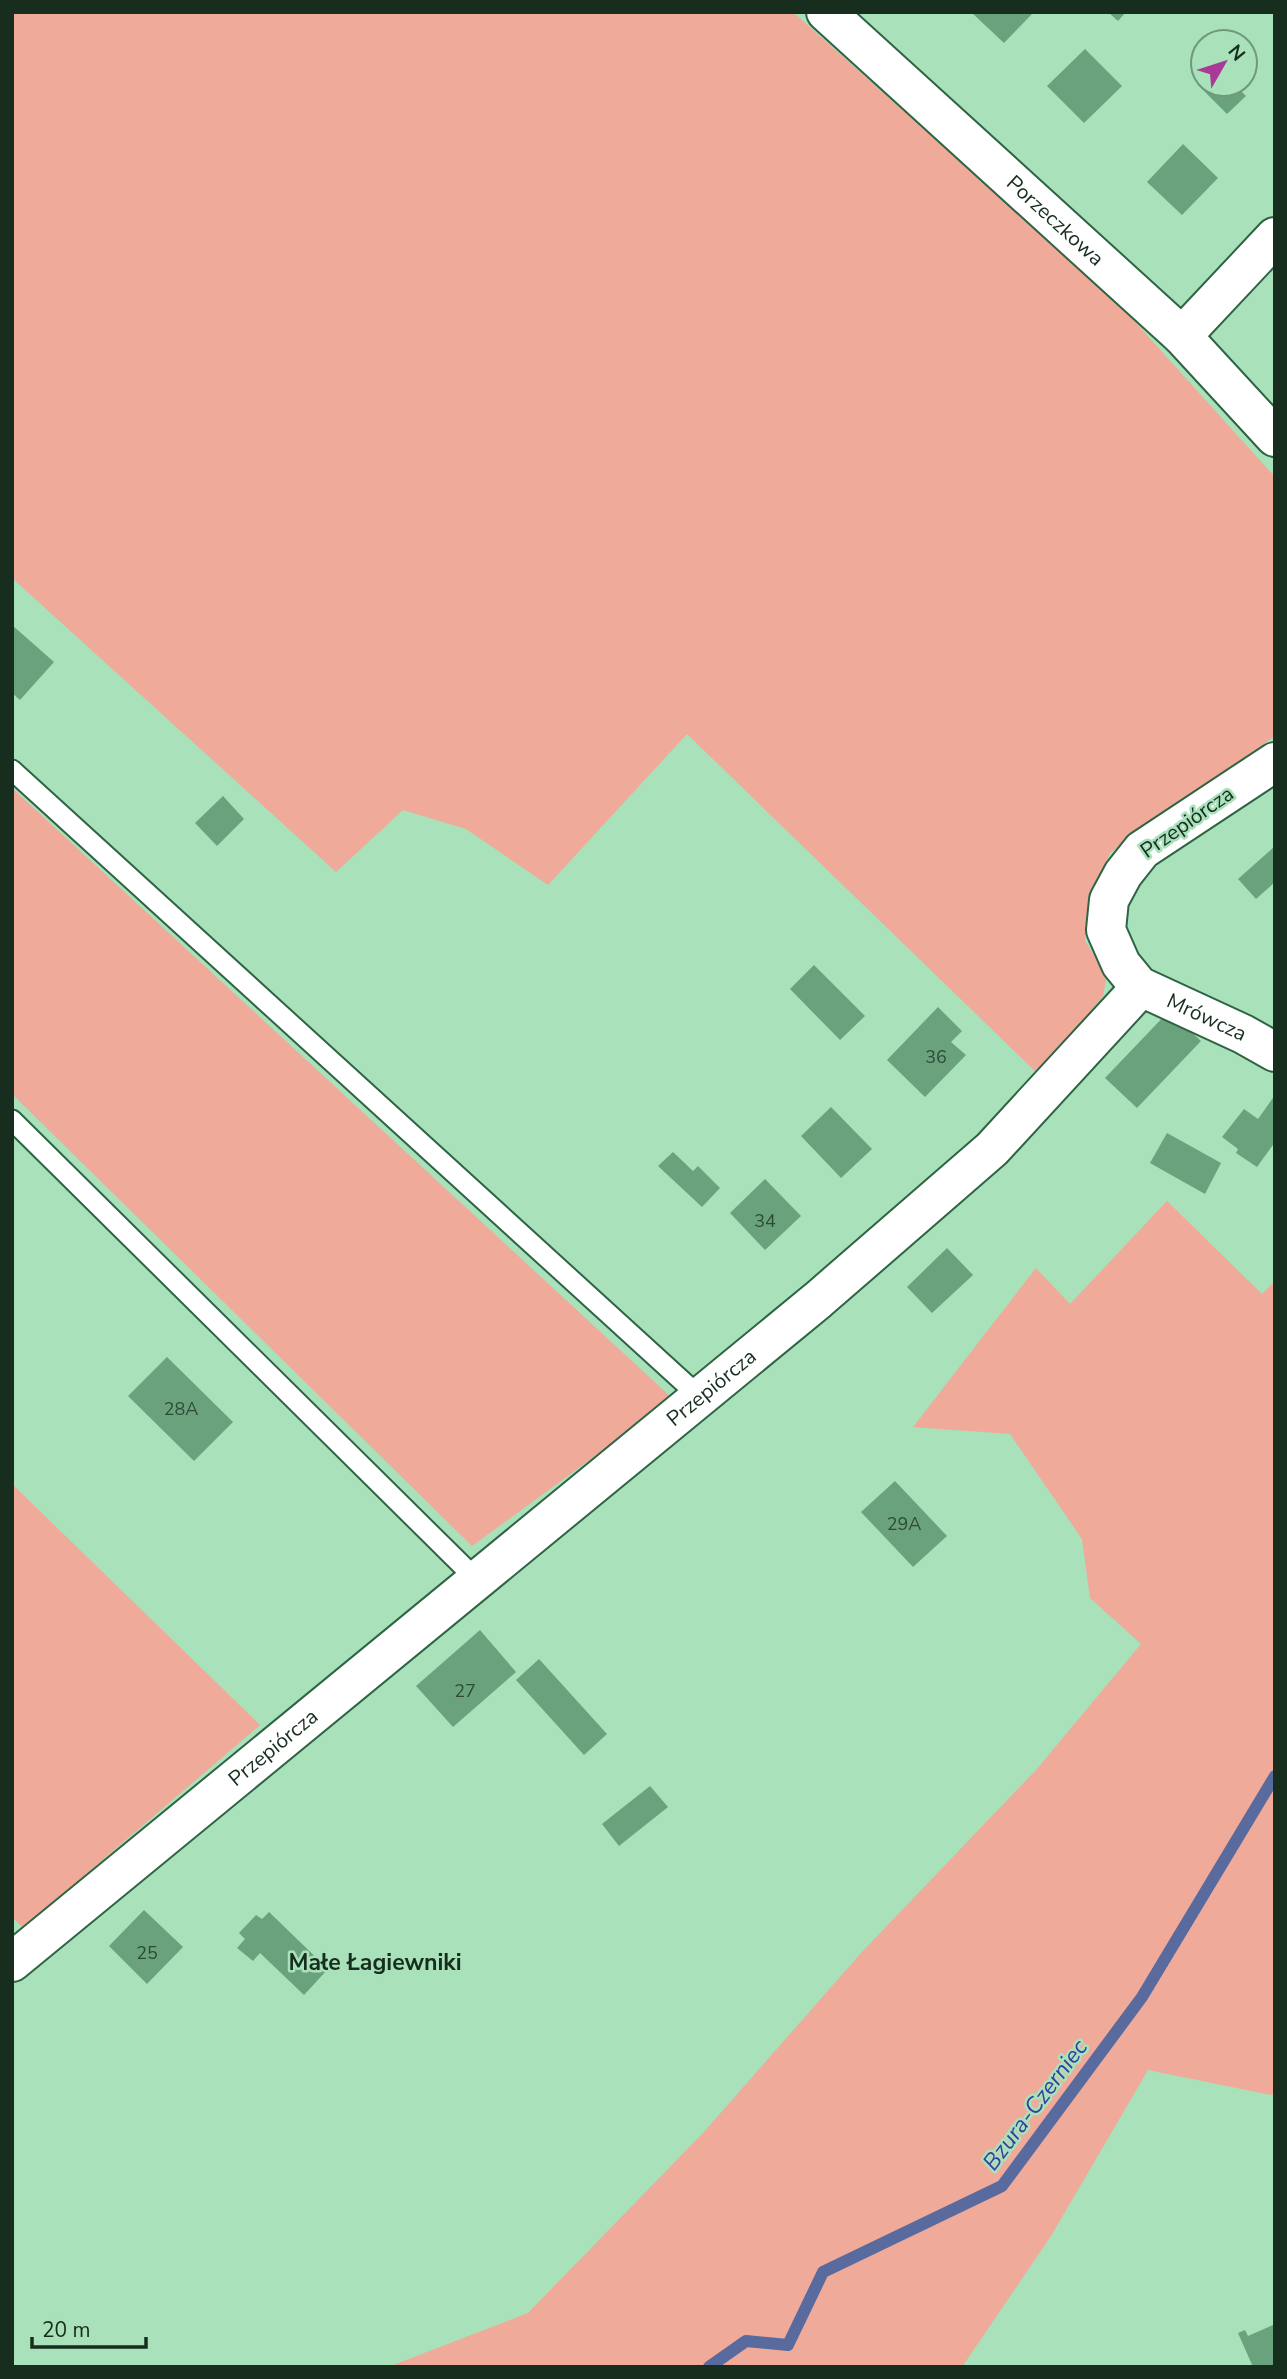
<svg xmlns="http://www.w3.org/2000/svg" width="1287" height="2379" font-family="'Nunito Sans',sans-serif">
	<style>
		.green { fill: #f0aa99 }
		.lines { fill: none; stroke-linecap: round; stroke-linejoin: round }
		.stream { stroke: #586a9e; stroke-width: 12 }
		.building { fill: #6ba27e }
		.lane-casing { stroke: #2e6443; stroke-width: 23 }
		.street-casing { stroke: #2e6443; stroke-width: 42 }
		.lane { stroke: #fff; stroke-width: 19 }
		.street { stroke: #fff; stroke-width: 38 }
		.labels { text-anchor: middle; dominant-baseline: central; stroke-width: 5; stroke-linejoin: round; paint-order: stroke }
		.number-label { font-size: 18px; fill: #2c4b37 }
		.street-label { font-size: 21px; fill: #172e1f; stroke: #a8e1ba }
		.neighbourhood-label { font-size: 23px; font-weight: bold; fill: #172e1f; stroke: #a8e1ba }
		.water-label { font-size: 23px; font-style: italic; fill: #383e9f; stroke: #a8e1ba }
	</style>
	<rect width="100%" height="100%" fill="#a8e1ba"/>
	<g class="green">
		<path d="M 12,12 L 793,12 L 1118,303 L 1275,477 L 1275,736 L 1110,853 L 1091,895 L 1085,941 L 1107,975 L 1103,996 L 1038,1074 L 687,734 L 548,885 L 466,829 L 403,810 L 336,872 L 12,578 Z"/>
		<path d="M 12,788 L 673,1399 L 472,1546 L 12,1094 Z"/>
		<path d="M 1167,1201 L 1262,1294 L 1275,1281 L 1275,2093 L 1271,2095 L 1148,2070 L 1051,2236 L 962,2367 L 388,2367 L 528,2313 L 703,2133 L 861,1953 L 1036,1770 L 1141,1644 L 1090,1598 L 1082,1539 L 1010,1434 L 913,1427 L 1036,1268 L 1070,1304 Z"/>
		<path d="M 12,1484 L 260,1725 L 23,1928 L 12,1917 Z"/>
	</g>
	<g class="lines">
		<path class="stream" d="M 709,2367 L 746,2341 L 788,2345 L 823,2272 L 1002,2186 L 1142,1997 L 1275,1776"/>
	</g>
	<g class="building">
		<path d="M 971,12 L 1034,12 L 1004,43 Z"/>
		<path d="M 1108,12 L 1126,12 L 1118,21 Z"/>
		<path d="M 1085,49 L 1122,86 L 1084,123 L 1047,86 Z"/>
		<path d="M 1203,78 L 1203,84 L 1234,84 L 1246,96 L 1227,114 L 1197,84 Z"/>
		<path d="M 1183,144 L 1218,178 L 1182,215 L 1147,182 Z"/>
		<path d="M 12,625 L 54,662 L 20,700 L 12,693 Z"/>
		<path d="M 223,796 L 244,819 L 217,846 L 195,823 Z"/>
		<path d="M 1275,846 L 1275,882 L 1256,899 L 1238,879 Z"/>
		<path d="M 814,965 L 865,1016 L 840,1040 L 790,989 Z"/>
		<path d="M 938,1007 L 962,1031 L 951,1042 L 966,1055 L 925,1097 L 887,1060 Z"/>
		<path d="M 1169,1011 L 1201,1041 L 1137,1108 L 1105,1078 Z"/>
		<path d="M 1275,1095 L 1275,1142 L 1257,1167 L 1236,1153 L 1238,1149 L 1222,1137 L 1244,1109 L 1258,1119 Z"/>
		<path d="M 831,1107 L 872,1149 L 841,1178 L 801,1136 Z"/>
		<path d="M 1167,1133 L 1221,1163 L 1205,1194 L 1150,1163 Z"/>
		<path d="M 673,1152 L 693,1171 L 698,1166 L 720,1188 L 702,1207 L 658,1166 Z"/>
		<path d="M 765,1179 L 801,1216 L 765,1250 L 730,1213 Z"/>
		<path d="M 947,1248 L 973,1275 L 932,1313 L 907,1287 Z"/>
		<path d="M 167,1357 L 233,1422 L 194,1461 L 128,1396 Z"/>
		<path d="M 895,1481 L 947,1536 L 913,1567 L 861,1512 Z"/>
		<path d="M 480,1630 L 516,1672 L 453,1727 L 416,1686 Z"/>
		<path d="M 539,1659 L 607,1734 L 584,1755 L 516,1680 Z"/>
		<path d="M 650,1786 L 668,1807 L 619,1846 L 602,1824 Z"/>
		<path d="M 144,1910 L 183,1947 L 147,1984 L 109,1946 Z"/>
		<path d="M 269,1912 L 328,1969 L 304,1995 L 260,1953 L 253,1961 L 237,1948 L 245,1939 L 239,1933 L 256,1915 L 262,1919 Z"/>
		<path d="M 1273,2325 L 1275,2367 L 1253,2367 L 1238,2333 L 1245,2330 L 1248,2336 Z"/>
	</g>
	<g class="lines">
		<g class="lane-casing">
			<g id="lane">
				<path d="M 12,770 L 701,1398"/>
				<path d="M 12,1120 L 477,1580"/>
			</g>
		</g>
		<g class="street-casing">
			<g id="street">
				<path id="s1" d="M 826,12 L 1182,336 L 1275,437"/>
				<path d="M 1182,336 L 1275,237"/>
				<path id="s2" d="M 1275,762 L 1142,850 L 1123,874 L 1109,900 L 1106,930 L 1121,964 L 1139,986 L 1243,1034 L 1275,1052"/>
				<path id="s3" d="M 12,1962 L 818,1300 L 992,1149 L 1131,998 L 1139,986"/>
			</g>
		</g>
		<use href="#lane" class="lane"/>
		<use href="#street" class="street"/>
	</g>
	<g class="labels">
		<g class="number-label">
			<text x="936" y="1057">36</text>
			<text x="765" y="1221">34</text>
			<text x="181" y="1409">28A</text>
			<text x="904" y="1524">29A</text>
			<text x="465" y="1691">27</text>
			<text x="147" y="1953">25</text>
		</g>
		<g class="street-label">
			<text stroke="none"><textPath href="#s1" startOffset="310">Porzeczkowa</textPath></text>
			<text transform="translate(1187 822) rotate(-35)">Przepiórcza</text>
			<text stroke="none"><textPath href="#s2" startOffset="390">Mrówcza</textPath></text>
			<text stroke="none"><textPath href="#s3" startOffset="905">Przepiórcza</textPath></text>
			<text stroke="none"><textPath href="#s3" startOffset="338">Przepiórcza</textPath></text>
		</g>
		<g class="neighbourhood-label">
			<text x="375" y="1962">Małe Łagiewniki</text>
		</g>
		<g class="water-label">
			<text transform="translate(1035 2105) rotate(-53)">Bzura-Czerniec</text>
		</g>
	</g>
	<rect width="1287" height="2379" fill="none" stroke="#172e1f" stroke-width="28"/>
	<g transform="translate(1224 63) rotate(51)"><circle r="33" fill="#a8e1ba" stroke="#6e997c" stroke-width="2"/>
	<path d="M0-5L12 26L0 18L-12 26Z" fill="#a93a97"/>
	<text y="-10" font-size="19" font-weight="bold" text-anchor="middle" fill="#172e1f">N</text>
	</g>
	<path d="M32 2337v10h114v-10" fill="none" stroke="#172e1f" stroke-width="3.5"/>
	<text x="42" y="2337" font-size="21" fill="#172e1f" stroke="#a8e1ba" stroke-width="5" paint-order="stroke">20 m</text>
</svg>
